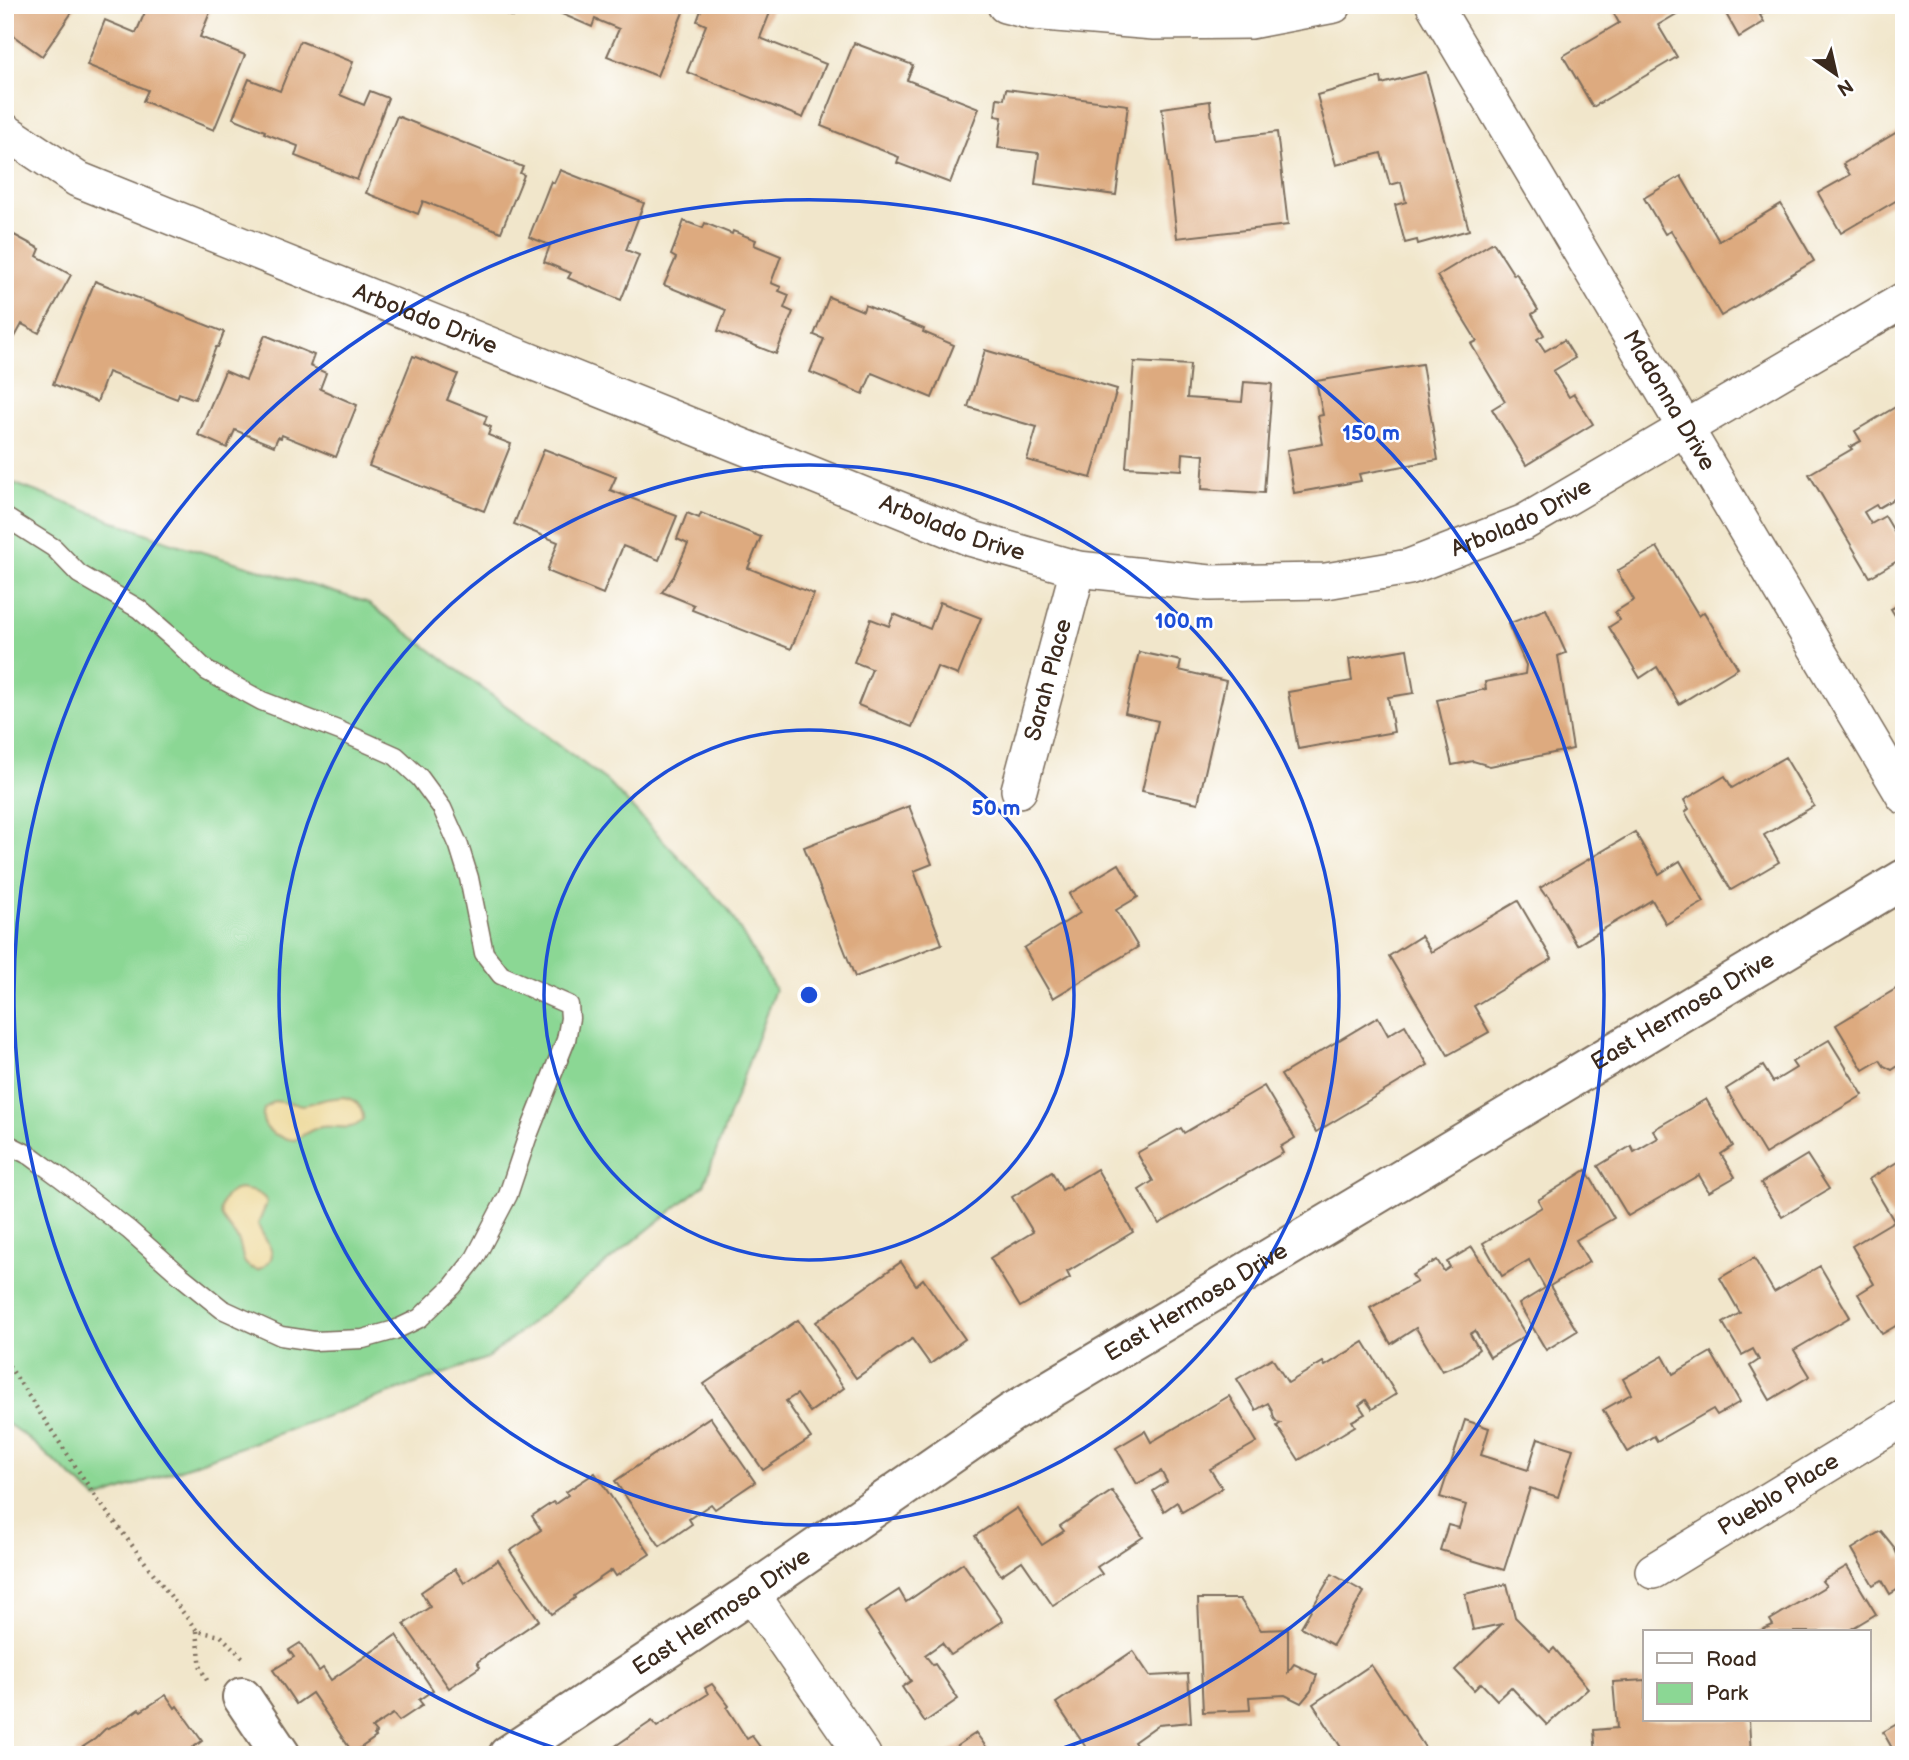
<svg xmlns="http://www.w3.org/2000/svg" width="1909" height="1760" font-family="'Balsamiq Sans',sans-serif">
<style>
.green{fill:#8bd794;stroke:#638059;stroke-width:2}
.sand{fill:#eeda9e;stroke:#94825e;stroke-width:2}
.building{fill:#ddaa7f}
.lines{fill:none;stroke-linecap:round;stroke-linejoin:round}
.lane-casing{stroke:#7b6c5b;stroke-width:21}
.street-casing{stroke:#7b6c5b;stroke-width:38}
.secondary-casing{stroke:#7b6c5b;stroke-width:42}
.path{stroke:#7b6c5b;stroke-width:4.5;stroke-dasharray:2 5;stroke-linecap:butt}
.lane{stroke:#fff;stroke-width:18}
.street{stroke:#fff;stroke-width:35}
.secondary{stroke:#fff;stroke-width:38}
.ring{fill:none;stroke:#1d4ed8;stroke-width:3.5}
.labels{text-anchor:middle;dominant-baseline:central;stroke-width:5;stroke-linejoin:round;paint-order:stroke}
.street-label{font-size:23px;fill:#3b2a1e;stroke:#fff}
.centre{fill:#1d4ed8;stroke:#fff;stroke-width:3.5}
.ring-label{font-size:21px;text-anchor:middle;font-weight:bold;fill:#1d4ed8;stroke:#fff;stroke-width:5;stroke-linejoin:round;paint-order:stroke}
</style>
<rect width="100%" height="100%" fill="#fff"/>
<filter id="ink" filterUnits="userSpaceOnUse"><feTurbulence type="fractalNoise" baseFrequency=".0143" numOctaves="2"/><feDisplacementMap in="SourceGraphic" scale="14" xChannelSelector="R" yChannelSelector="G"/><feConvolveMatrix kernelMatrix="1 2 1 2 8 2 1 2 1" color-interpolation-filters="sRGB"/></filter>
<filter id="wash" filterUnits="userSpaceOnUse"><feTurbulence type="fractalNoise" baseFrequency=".00686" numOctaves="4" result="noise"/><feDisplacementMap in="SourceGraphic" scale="28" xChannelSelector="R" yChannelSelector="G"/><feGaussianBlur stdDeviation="1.57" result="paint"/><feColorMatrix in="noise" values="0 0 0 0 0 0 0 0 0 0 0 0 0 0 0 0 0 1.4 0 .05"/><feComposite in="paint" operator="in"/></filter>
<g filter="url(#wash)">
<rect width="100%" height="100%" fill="#f1e6cb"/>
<polygon class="green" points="5,480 169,542 366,602 607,781 727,908 775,989 704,1185 487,1358 97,1499 28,1438 5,1422"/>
<g class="sand">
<path d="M343 1097C355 1099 363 1106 363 1119 352 1134 336 1124 321 1127 311 1129 303 1135 295 1140 288 1140 285 1138 279 1136 266 1131 260 1123 264 1109L274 1101 304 1105 327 1099Z"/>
<path d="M240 1189C251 1191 263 1192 267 1203L258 1224C264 1244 286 1255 258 1270 238 1266 245 1254 238 1240 231 1227 214 1217 223 1201 227 1193 232 1190 240 1189Z"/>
</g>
<g id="blocks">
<g class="building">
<polygon points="5,5 77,5 42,56 5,30"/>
<polygon points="148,5 213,5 200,37 245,55 214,130 143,101 148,90 87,65 105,20 136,33"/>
<polygon points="484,5 517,5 513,17"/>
<polygon points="541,5 686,5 657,76 607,56 619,29 595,19 592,27"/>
<polygon points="703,5 773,5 760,38 826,64 803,118 687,72 706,25 697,21"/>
<polygon points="1609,5 1682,5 1685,9 1658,25 1677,57 1593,107 1563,56 1619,23"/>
<polygon points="1721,5 1776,5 1760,15 1764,22 1739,37"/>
<polygon points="300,41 353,62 340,95 364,105 370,91 388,98 357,180 295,156 298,146 264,133 265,131 233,118 249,79 280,91"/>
<polygon points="854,43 913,65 907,80 979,108 950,183 897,163 899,157 821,126"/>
<polygon points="1426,72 1469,230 1418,244 1417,240 1405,243 1395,205 1406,202 1401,182 1390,185 1381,153 1336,165 1317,95 1381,77 1382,84"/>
<polygon points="1006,89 1128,105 1116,195 1035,184 1039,153 998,148 1002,117 995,116 997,98 1004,99"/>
<polygon points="1210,101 1214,140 1277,132 1288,225 1177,238 1162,108"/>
<polygon points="397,116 523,167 520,173 524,175 501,232 423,201 418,214 366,193"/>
<polygon points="1904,128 1904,196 1841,233 1818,193 1850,175 1843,164"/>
<polygon points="560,170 644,203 626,250 639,255 621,300 568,278 571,273 544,262 550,245 529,237 551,181 554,183"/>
<polygon points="1681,176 1719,241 1781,204 1814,261 1721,316 1671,231 1665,234 1644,198"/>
<polygon points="684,221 703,228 705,223 732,234 733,231 756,240 754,245 781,256 771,283 781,287 779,291 789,295 784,308 793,312 776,354 718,331 726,310 664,285 676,258 671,255"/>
<polygon points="5,230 40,249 37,256 71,275 39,333 22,324 15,337 5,332"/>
<polygon points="1493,242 1514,275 1516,273 1538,310 1532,314 1544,335 1537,339 1545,351 1564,340 1575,358 1553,371 1569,397 1574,394 1593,424 1526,465 1492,409 1505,401 1471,344 1477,341 1437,276"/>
<polygon points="95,281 224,332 218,347 216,347 195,399 179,393 177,399 108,372 97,402 53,384"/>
<polygon points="829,297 863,311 865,305 924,329 923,332 954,345 932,398 872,373 863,394 810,372 824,339 814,335"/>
<polygon points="265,335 314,355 310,366 326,373 320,389 357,405 336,457 282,435 281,438 278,437 274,446 235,430 227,448 198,435 225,371 246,380"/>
<polygon points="985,350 1117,389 1091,478 1027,460 1037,427 968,407"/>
<polygon points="413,356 458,374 447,400 487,416 484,424 491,427 488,435 511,444 484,511 369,466"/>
<polygon points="1134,362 1190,365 1187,398 1242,402 1244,382 1272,384 1264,493 1202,489 1204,455 1183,453 1182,470 1126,467"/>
<polygon points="1422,364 1438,460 1359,474 1361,481 1294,493 1287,450 1323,444 1318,416 1323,415 1316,381"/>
<polygon points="1904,402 1904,493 1878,508 1876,505 1864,512 1871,524 1885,516 1904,548 1904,557 1870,577 1809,474 1852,449 1850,447 1861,441 1855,431"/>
<polygon points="544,449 616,477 610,490 677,516 659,560 623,546 603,594 547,571 558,542 514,524"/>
<polygon points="687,513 699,518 701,513 761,537 748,568 814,594 791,649 692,610 694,605 662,592 674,576 688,544 677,539"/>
<polygon points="1657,547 1699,616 1704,612 1738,668 1679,704 1657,667 1640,678 1609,627 1620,620 1615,612 1634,600 1617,571"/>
<polygon points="940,602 981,618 958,675 937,667 912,727 858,705 872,669 854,662 871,619 889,626 894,614 930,629"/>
<polygon points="1904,602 1904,630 1891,609"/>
<polygon points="1546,609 1566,653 1558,656 1573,749 1490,766 1473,761 1452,765 1437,700 1486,689 1485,682 1525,674 1526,665 1508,624"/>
<polygon points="1407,649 1414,693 1388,697 1394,732 1298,749 1288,692 1352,681 1349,659"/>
<polygon points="1139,652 1181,661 1179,670 1226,681 1198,803 1142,791 1158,721 1125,713"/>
<polygon points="1785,757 1814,806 1764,835 1779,862 1731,890 1685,812 1689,809 1684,800 1725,776 1732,788"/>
<polygon points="909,806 932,864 914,871 942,944 855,977 804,847"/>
<polygon points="1635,832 1659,874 1680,861 1704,902 1666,924 1652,900 1577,945 1547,894 1545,895 1540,888"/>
<polygon points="1119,864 1138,897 1116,910 1138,947 1053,998 1024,948 1080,913 1069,894"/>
<polygon points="1518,901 1552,959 1474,1006 1489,1032 1448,1055 1389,956 1421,936 1431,952"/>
<polygon points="1904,984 1904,1062 1892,1070 1884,1066 1880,1060 1863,1070 1836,1025"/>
<polygon points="1378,1017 1388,1035 1405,1025 1428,1065 1316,1132 1281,1075"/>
<polygon points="1829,1040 1863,1095 1765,1154 1726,1089 1763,1066 1773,1082 1796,1068 1792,1062"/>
<polygon points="1264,1086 1295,1138 1280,1147 1283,1153 1159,1224 1139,1190 1153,1181 1137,1153 1181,1128 1184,1133"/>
<polygon points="1706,1099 1733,1146 1721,1154 1735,1177 1709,1192 1699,1175 1628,1216 1598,1166 1631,1146 1634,1152 1658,1138 1653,1130"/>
<polygon points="1807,1155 1829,1189 1782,1217 1761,1183"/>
<polygon points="1904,1158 1904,1321 1882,1334 1858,1294 1874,1284 1852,1246 1894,1221 1869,1179"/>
<polygon points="1097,1169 1133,1232 1067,1272 1070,1278 1020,1307 990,1258 1033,1232 1012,1197 1052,1172 1062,1190"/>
<polygon points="1586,1170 1614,1218 1576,1240 1589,1262 1550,1286 1577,1331 1546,1350 1519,1304 1545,1288 1529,1260 1502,1276 1483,1243 1542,1207 1538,1200"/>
<polygon points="1472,1247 1526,1335 1490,1357 1475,1331 1470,1334 1479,1349 1462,1363 1442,1371 1416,1328 1391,1344 1370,1308 1417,1282 1412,1275 1437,1260 1444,1271 1450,1267 1447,1262"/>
<polygon points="1754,1258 1774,1292 1820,1266 1850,1317 1794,1350 1810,1376 1770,1400 1750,1366 1759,1360 1753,1349 1742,1355 1723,1323 1740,1313 1720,1278"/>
<polygon points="901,1262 916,1285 923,1279 965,1339 930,1364 912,1339 856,1378 816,1322"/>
<polygon points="798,1320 844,1388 810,1412 797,1394 786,1401 811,1438 763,1470 704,1384"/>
<polygon points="1364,1342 1396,1394 1372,1409 1366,1400 1359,1405 1365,1414 1352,1421 1355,1426 1299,1460 1277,1426 1281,1423 1277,1422 1274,1418 1272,1410 1268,1403 1256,1410 1237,1379 1272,1358 1288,1383 1323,1362 1325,1366"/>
<polygon points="1711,1352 1740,1402 1717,1415 1713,1409 1657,1441 1654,1436 1628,1452 1603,1410 1631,1394 1623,1379 1663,1356 1673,1374"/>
<polygon points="1229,1396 1257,1442 1210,1469 1222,1488 1182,1512 1177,1502 1164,1511 1153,1491 1167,1482 1161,1471 1137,1484 1116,1448 1145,1431 1151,1442"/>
<polygon points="710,1417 755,1482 715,1509 711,1504 689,1519 692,1524 660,1546 615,1481"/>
<polygon points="1465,1420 1489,1428 1481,1455 1528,1470 1538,1438 1573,1449 1558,1497 1530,1488 1504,1570 1440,1550 1448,1525 1459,1528 1466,1505 1440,1497"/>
<polygon points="595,1473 650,1554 616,1576 612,1570 574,1596 575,1598 552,1614 510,1551 541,1530 532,1516 553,1502 555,1504 568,1495 566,1492"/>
<polygon points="1112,1491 1143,1537 1097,1567 1102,1574 1053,1606 1022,1561 1001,1575 975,1536 1017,1508 1042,1545 1064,1531 1060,1526"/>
<polygon points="1881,1531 1894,1547 1899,1559 1904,1556 1904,1593 1900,1588 1890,1594 1882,1580 1873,1585 1852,1549"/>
<polygon points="498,1560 539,1620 477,1662 480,1667 449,1688 404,1624 430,1607 421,1592 455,1569 464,1583"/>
<polygon points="963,1563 1003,1621 951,1655 942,1643 925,1655 933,1665 935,1664 958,1699 925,1722 902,1687 911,1681 865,1612 899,1590 906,1602"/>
<polygon points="1847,1566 1876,1614 1846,1632 1757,1632 1773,1625 1770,1620 1826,1586 1822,1581"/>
<polygon points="1332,1574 1364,1592 1333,1645 1301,1627"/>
<polygon points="1507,1584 1515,1617 1550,1652 1554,1648 1588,1688 1547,1725 1511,1687 1497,1700 1481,1683 1474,1690 1455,1670 1502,1624 1473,1630 1465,1594"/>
<polygon points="1198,1599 1240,1599 1261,1630 1288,1629 1288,1672 1294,1664 1317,1675 1311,1691 1301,1703 1285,1695 1249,1697 1250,1710 1203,1712"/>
<polygon points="396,1635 433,1690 419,1700 423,1705 399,1721 393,1714 372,1728 376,1733 374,1735 376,1737 353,1753 312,1693 296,1704 273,1670 294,1657 289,1650 300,1643 319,1671 323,1668 331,1680"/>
<polygon points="1133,1651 1150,1676 1188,1674 1191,1722 1158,1725 1134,1742 1143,1755 1091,1755 1056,1703"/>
<polygon points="1371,1665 1430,1755 1346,1755 1313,1704"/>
<polygon points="1645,1680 1645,1720 1749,1720 1751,1755 1596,1755 1594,1730 1617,1728 1613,1682"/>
<polygon points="712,1684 729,1706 727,1708 747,1739 752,1736 766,1755 615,1755 611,1749 652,1721 657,1727 708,1694 705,1688"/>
<polygon points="166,1695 175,1708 177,1706 202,1741 182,1755 77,1755 75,1752 95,1739 105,1729 119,1723 139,1709 141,1711"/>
<polygon points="1904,1720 1904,1755 1896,1755 1883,1732"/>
<polygon points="976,1733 992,1755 944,1755 964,1741"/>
</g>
</g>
</g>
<g filter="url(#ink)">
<use href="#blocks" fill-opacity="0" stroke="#7b6c5b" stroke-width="2"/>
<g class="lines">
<defs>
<polyline id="lane" points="5,517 54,548 79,574 139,609 177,642 207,671 262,701 340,731 396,756 420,778 442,808 459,846 469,878 484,953 501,975 569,1005 570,1018 566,1040 527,1138 508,1195 475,1258 453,1286 420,1318 395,1330 363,1339 314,1341 281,1336 222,1309 181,1276 129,1230 61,1178 31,1156 5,1143"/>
<g id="street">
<polyline points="1005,5 1032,12 1154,22 1250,21 1334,5"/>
<path id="s1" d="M1434 5 1904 796"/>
<path id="s2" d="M5 131 77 179 973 539 1078 569 1210 583 1326 581 1409 567 1525 522 1904 300"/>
<path id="s3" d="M1019 790 1078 569"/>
<path id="s4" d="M1653 1571 1904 1418"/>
<polyline points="751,1593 863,1755"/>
</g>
<g id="secondary">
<polyline points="242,1697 281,1755"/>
<path id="s5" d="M508 1755 751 1593 1011 1413 1904 879"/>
</g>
</defs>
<use href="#lane" class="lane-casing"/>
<use href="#street" class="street-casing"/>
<use href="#secondary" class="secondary-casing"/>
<g class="path">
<polyline points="5,1360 97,1499 197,1631 221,1636 244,1659"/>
<polyline points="197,1631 201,1669 209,1684"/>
</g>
<use href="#lane" class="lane"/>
<use href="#street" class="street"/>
<use href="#secondary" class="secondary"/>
</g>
</g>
<g class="ring">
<circle cx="809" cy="995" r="265"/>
<circle cx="809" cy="995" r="530"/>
<path d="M570 1753A795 795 0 1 1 1048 1753"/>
</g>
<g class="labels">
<g class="street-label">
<text stroke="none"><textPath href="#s2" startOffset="462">Arbolado Drive</textPath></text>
<text stroke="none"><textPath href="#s1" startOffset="460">Madonna Drive</textPath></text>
<text stroke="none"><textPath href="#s2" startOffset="1617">Arbolado Drive</textPath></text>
<text stroke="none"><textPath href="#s2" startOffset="1029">Arbolado Drive</textPath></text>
<text stroke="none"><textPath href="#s3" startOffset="114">Sarah Place</textPath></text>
<text stroke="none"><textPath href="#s5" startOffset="1391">East Hermosa Drive</textPath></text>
<text stroke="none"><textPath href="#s5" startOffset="824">East Hermosa Drive</textPath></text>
<text stroke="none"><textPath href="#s4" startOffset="147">Pueblo Place</textPath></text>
<text stroke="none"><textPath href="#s5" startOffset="257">East Hermosa Drive</textPath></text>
</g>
</g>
<circle cx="809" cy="995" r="10" class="centre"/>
<g class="ring-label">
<text x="1371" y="440">150 m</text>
<text x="1184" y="628">100 m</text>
<text x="996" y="815">50 m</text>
</g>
<rect width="1909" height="1760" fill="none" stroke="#fff" stroke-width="28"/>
<rect x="1643" y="1630" width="228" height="91" fill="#ffffff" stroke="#b1aaa5" stroke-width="2"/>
<rect x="1657" y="1653" width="35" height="10" fill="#ffffff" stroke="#b1aaa5" stroke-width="2"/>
<text x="1706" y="1666" font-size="21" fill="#3b2a1e">Road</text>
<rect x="1657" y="1683" width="35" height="21" fill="#8bd794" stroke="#b1aaa5" stroke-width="2"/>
<text x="1706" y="1700" font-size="21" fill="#3b2a1e">Park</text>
<g transform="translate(1836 74) rotate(146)" stroke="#ffffff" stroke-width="5" paint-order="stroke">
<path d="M0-5L12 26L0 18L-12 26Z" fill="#3b2a1e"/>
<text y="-10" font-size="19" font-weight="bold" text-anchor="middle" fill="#3b2a1e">N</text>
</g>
</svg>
